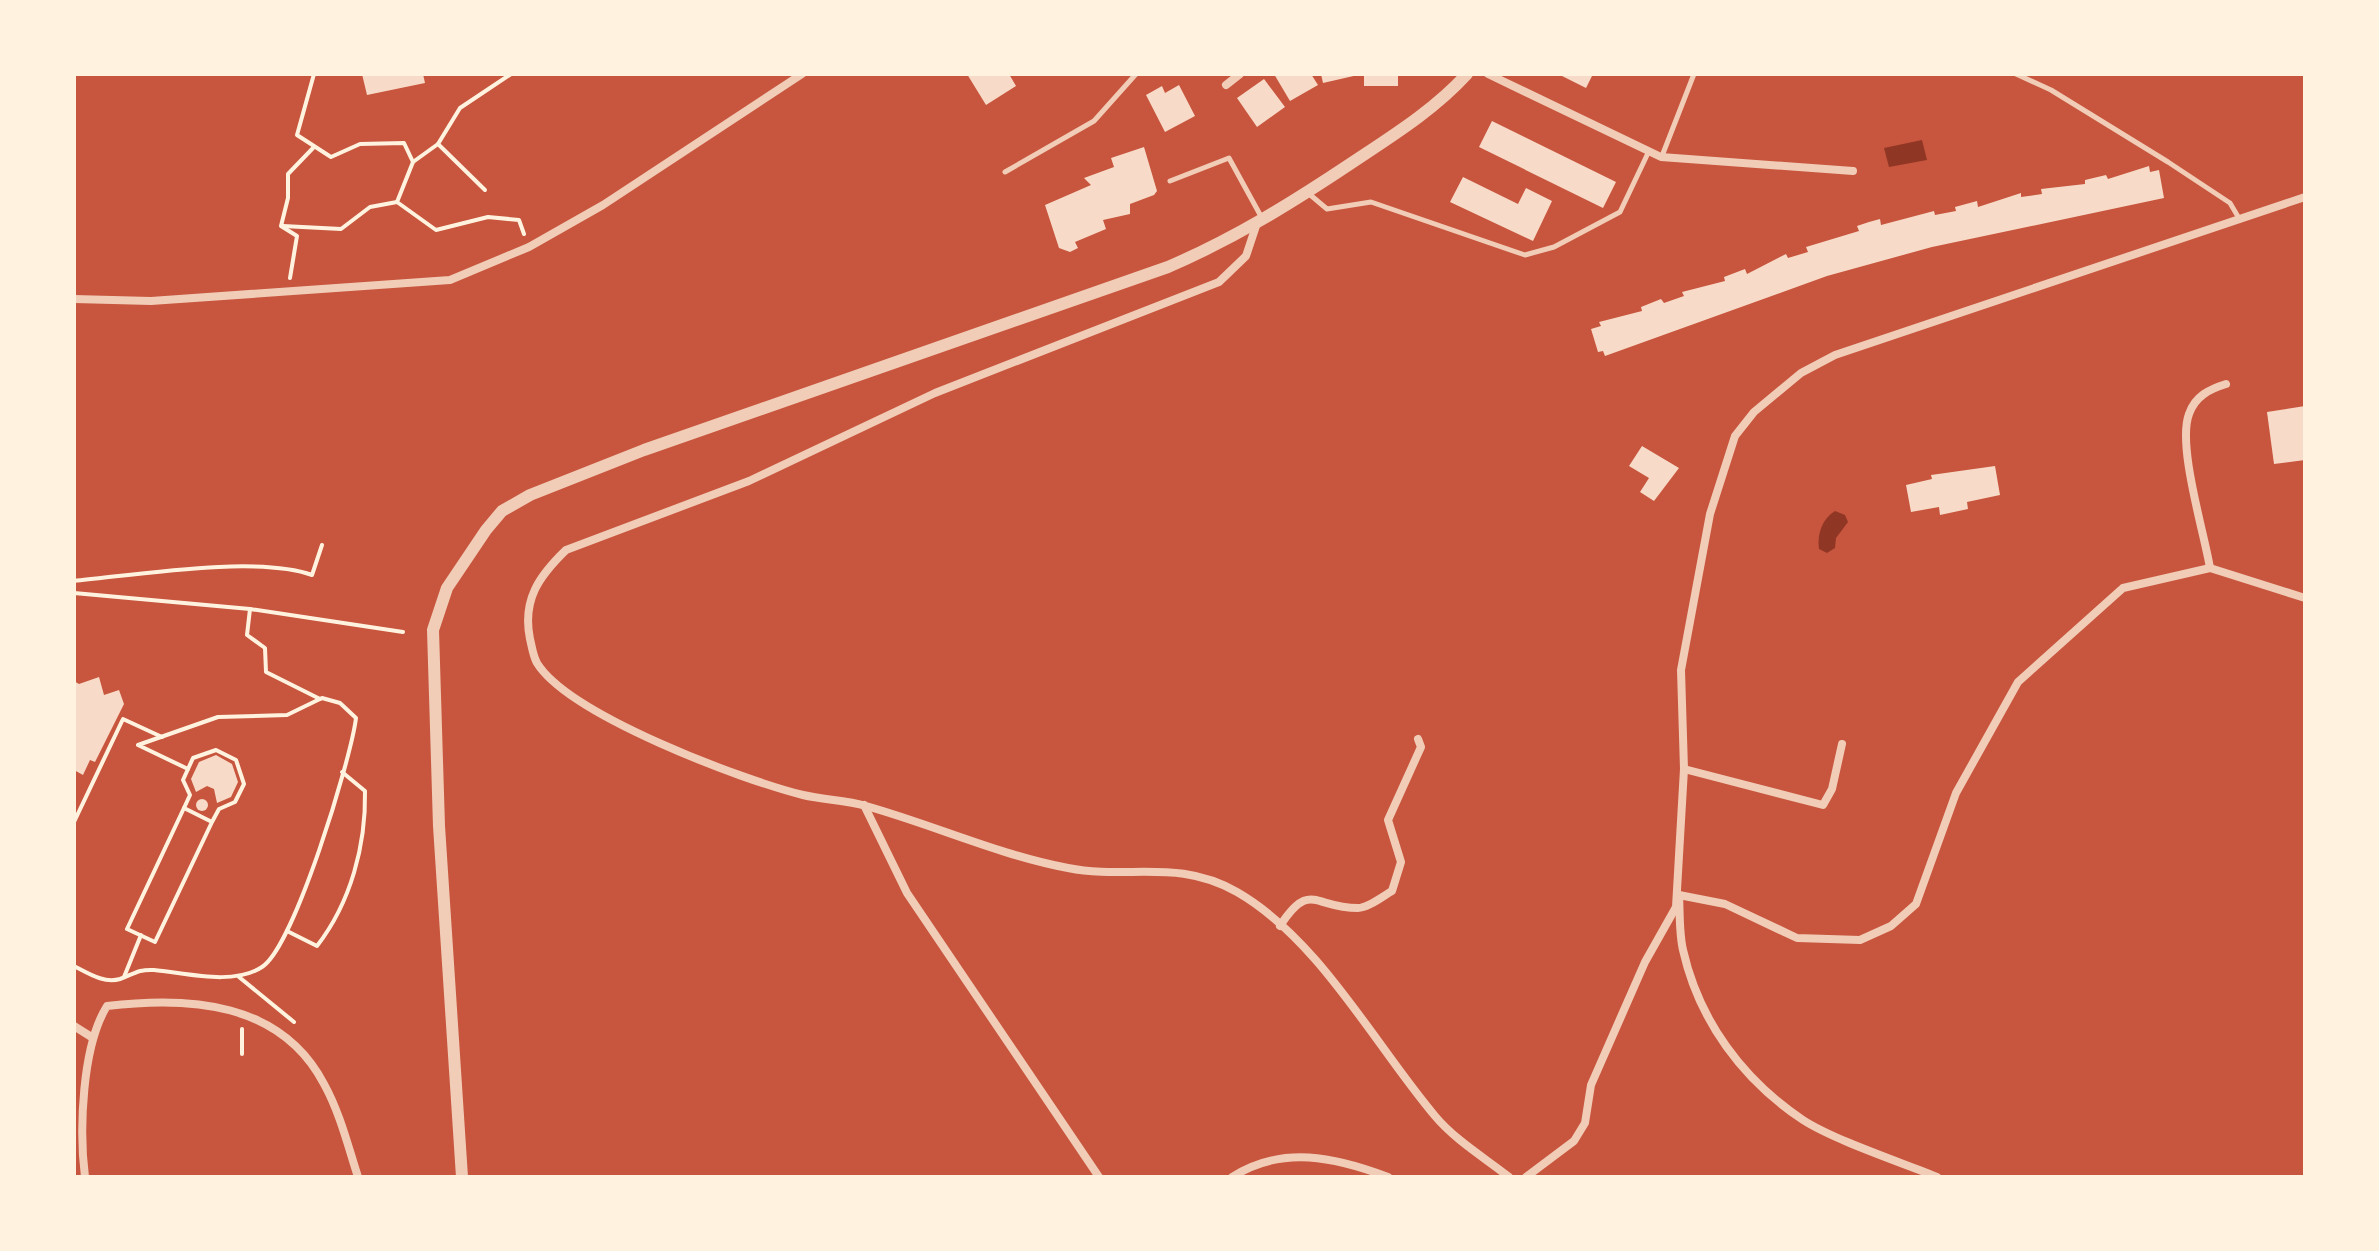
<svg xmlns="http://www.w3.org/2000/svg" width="2379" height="1251" font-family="Mulish,sans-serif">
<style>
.water{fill:#8f3625}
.building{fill:#f7dbc8}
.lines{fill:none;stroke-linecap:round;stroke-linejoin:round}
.path{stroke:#fff3e0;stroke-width:4}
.service{stroke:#f1ccb7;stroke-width:5}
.minor{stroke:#f1ccb7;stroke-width:8}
.tertiary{stroke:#f1ccb7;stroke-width:12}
</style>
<rect width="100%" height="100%" fill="#c8553d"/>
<g class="water">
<polygon points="1922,140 1927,160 1889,167 1884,148"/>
<path d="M1835 511 1845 515 1848 522 1836 538 1835 548 1827 553 1819 549C1817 534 1822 519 1835 511Z"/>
</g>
<g class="building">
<polygon points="362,74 423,74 425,83 367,95"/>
<polygon points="967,74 1009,74 1016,86 986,105"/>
<polygon points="1274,74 1311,74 1318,85 1290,101"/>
<polygon points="1321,74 1358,74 1358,75 1323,83"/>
<rect x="1364" y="74" width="34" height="12"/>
<polygon points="1558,74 1593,74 1586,88"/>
<polygon points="1264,79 1285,107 1257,127 1237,98"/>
<polygon points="1179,85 1195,116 1165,132 1146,95 1162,86 1165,93"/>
<polygon points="1492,121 1616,182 1603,208 1479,147"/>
<polygon points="1144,147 1157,191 1154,195 1130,204 1130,214 1103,220 1106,229 1075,242 1078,248 1070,252 1059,248 1045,205 1091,185 1084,178 1114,167 1111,158"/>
<polygon points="2149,166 2150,172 2159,170 2164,198 1932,247 1827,276 1605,356 1603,351 1598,352 1591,329 1601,326 1599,322 1642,311 1641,307 1661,299 1664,303 1684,296 1682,292 1725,281 1724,277 1745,269 1747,274 1786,254 1788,258 1808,252 1806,247 1859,231 1857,226 1869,222 1880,219 1881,225 1934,211 1935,215 1956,211 1955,207 1977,201 1978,207 2021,193 2021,197 2042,194 2041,189 2085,184 2085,180 2106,175 2108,179"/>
<polygon points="1463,177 1518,204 1526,188 1552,201 1533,241 1450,202"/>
<polygon points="2305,406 2305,460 2274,464 2267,412"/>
<polygon points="1642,446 1679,468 1654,501 1640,492 1649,478 1629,466"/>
<polygon points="1995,466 2000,495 1967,502 1968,509 1940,515 1939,507 1911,512 1906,485 1932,479 1931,475"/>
<polygon points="99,677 104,695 119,690 124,704 95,762 90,760 83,775 74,770 74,681 79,684"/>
<polygon points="216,755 232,764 238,782 231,797 217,803 214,789 207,786 196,792 191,779 199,762"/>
<circle cx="202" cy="805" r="6"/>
</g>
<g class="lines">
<g class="path">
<polyline points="314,74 297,135 331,157 360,144 404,143 413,162"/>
<polyline points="511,74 460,108 438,144 413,162 397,202 436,230 488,217 519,220 524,234"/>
<polyline points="438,144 485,190"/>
<polyline points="283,226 341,229 370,207 397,202"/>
<polyline points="290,278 297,236 281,226 288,198 288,174 314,147"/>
<path d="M74 581C135 575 257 555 312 575L322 545"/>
<polyline points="74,593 250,609 403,632"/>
<polyline points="250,609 247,635 265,648 266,672 320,699"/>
<polyline points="184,808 190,795 183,780 188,769"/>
<polyline points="74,822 123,719 162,737"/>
<path d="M287 931 317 946C351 902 366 845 365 791L342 772"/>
<path d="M74 966C88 973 104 984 120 979 134 974 138 969 154 970 186 973 233 986 262 967 294 947 351 759 356 718L340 703 322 698 287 715 218 717 138 745 188 769 193 758 216 750 236 760 244 784 235 802 219 809 212 822 184 808 127 929 155 942 212 822"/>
<polyline points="124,977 141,935"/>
<polyline points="239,977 294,1022"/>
<polyline points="242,1029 242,1054"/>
</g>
<g class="service">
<polyline points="2016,74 2051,90 2168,162 2230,203 2240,220"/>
<polyline points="1662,156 1694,74"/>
<polyline points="1005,172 1094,121 1136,74"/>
<polyline points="1170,181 1229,158 1263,220"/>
<polyline points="1308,193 1327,209 1371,202 1525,255 1554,247 1620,212 1649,151"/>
</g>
<g class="minor">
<polyline points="1488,74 1661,157 1853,171"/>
<polyline points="1226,85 1240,74"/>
<path d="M1256 226 1246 256 1219 282 935 393 749 481 566 550C539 576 522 600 530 639 532 647 533 656 537 663 569 715 742 780 803 795 824 800 846 800 866 806 934 825 999 855 1068 868 1128 880 1177 858 1237 892 1319 939 1375 1045 1435 1116 1455 1140 1485 1158 1509 1177"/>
<polyline points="74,299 151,301 450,280 529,247 603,205 802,74"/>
<path d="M2210 568C2204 532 2177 445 2189 414 2195 396 2210 389 2226 384"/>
<polyline points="1684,769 1823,805 1832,789 1842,744"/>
<polyline points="864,805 907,893 1099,1177"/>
<path d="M1280 926C1310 880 1314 908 1358 908 1368 908 1383 896 1392 891L1401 862 1388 820 1421 747 1418 739"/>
<polyline points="74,1026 93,1038"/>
<path d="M85 1177C79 1130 82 1046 107 1006 190 996 281 1002 324 1084 340 1113 348 1146 358 1177"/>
<path d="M1232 1177C1282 1145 1335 1157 1388 1177"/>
<polyline points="1526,1177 1574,1141 1585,1123 1591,1085 1645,962 1676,907 1684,769 1681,670 1710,514 1735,436 1754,412 1801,373 1835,355 2305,197"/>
<path d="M1937 1177C1900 1162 1834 1140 1803 1120 1743 1080 1699 1021 1683 950 1679 933 1680 913 1679 895L1725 904 1797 938 1860 940 1891 926 1916 904 1956 793 2018 682 2123 588 2210 568 2305 598"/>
</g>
<path class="tertiary" d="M462 1177 439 826 433 630 447 588 486 530 502 511 530 495 644 450 1168 267C1235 238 1290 204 1350 164 1392 136 1433 111 1467 74"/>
</g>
<rect width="2379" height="1251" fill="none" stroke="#fff3e0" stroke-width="152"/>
</svg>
